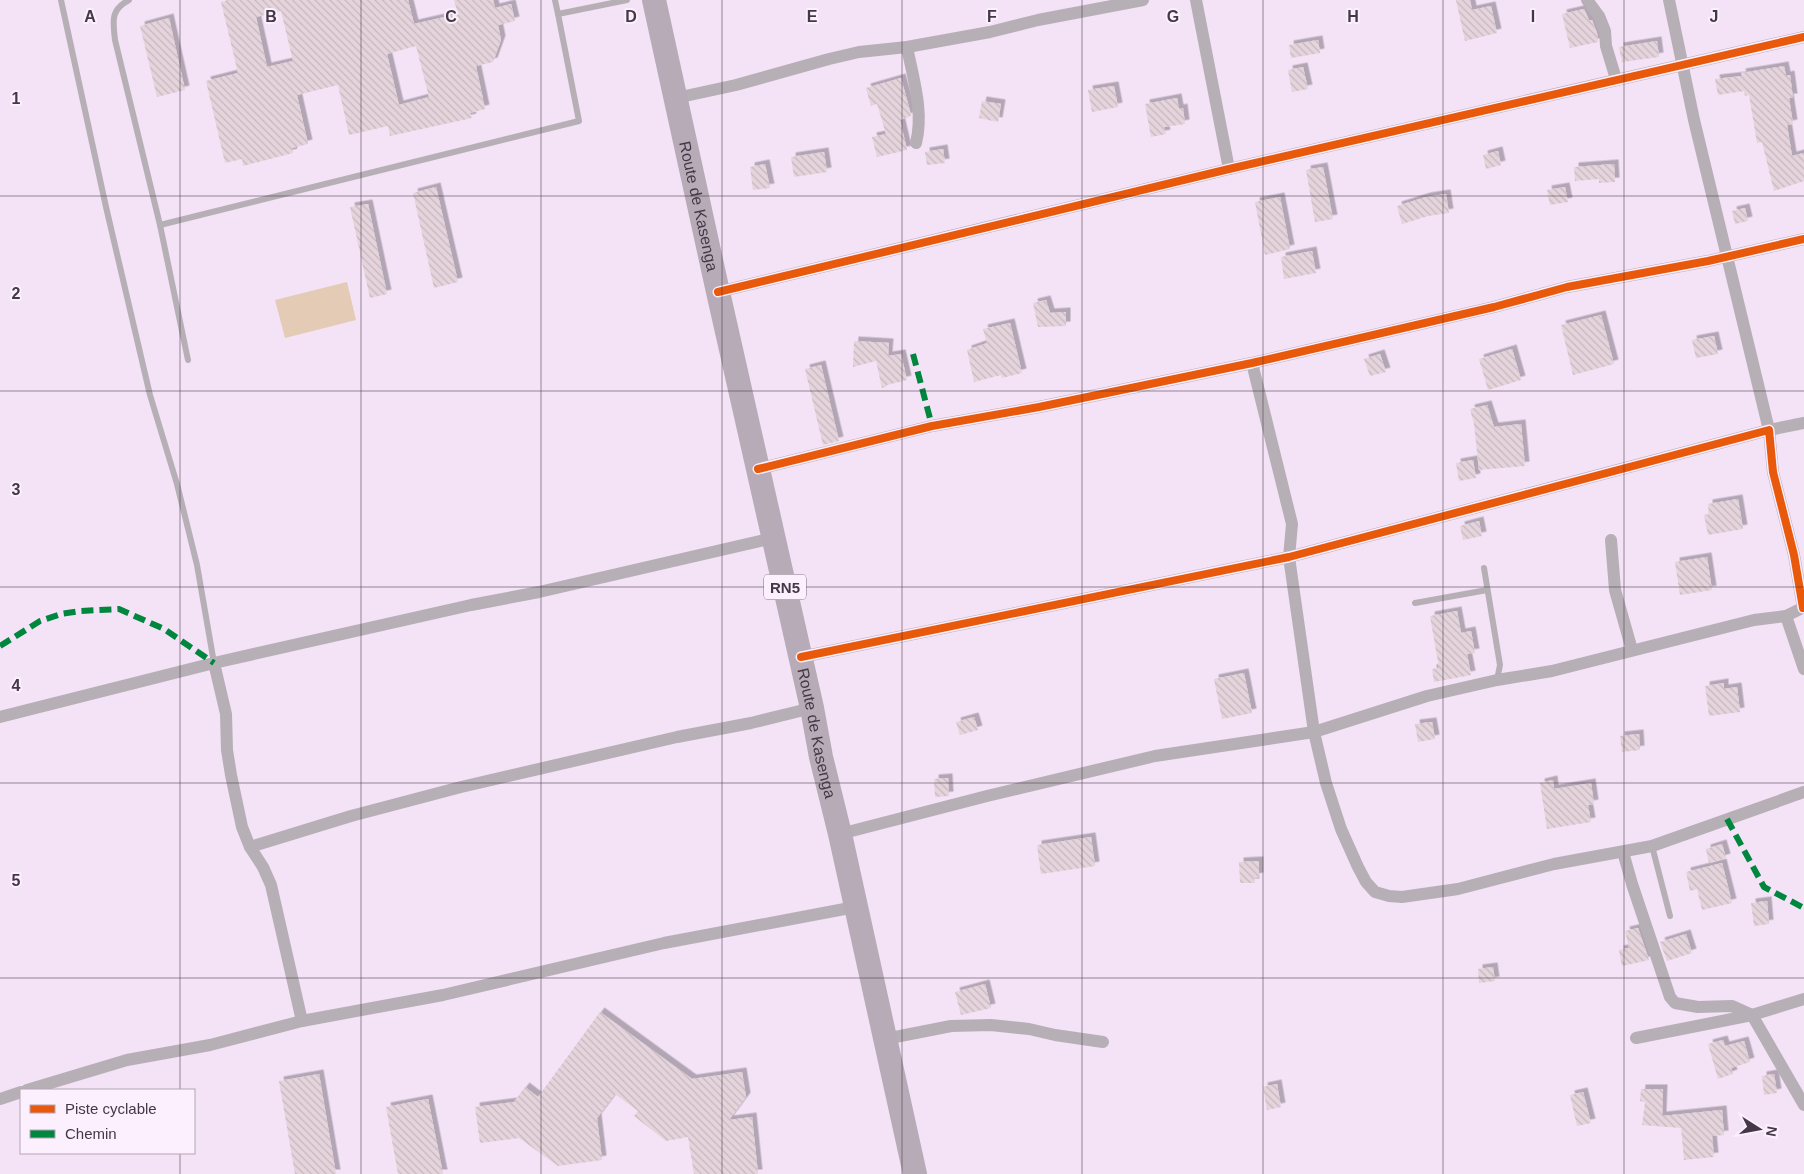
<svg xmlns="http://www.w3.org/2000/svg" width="1804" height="1174" font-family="Arial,sans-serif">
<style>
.pitch{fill:#e4cbb5}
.building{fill:url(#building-back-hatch);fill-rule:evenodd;filter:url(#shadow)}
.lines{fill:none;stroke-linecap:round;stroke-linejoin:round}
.lane{stroke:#b6afb6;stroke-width:6}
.street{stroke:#b6afb6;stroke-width:12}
.highway{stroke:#b6abb7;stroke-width:24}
.quiet{stroke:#00873e;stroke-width:6;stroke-dasharray:12 6;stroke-linecap:butt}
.cycleway-casing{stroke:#fceffe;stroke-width:11}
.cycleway{stroke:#e8590c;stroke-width:8}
.grid{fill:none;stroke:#453846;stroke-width:1;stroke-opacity:0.55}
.labels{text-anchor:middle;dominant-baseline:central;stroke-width:4;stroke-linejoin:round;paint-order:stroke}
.shield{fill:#fceffe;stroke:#7c6f7d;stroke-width:1}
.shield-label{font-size:15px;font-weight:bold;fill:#453846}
.street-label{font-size:16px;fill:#453846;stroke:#fceffe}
.grid-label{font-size:16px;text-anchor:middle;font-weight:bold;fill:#453846;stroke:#fceffe;stroke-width:4;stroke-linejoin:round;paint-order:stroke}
</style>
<defs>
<pattern id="building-back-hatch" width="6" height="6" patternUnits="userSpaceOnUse" patternTransform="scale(1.25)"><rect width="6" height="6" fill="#e5d4dc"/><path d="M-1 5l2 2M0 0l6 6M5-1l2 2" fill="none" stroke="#c6b7be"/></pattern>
<filter id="shadow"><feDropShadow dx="4.5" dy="-4.5" stdDeviation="0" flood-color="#0004"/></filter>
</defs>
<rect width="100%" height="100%" fill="#f4e2f6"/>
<polygon class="pitch" points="347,282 356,320 285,338 275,300"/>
<g class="building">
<path d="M231 0H408L414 24 458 14 454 0H493L495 8 511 4 515 21 498 25 501 40 493 62 476 66 485 109 470 113 472 118 390 136 388 126 349 135 338 85 297 95 308 144 292 148 293 153 243 166 242 159 225 163 206 81 238 73 221 2ZM281 11 293 61 267 67 256 17ZM416 46 429 97 399 105 387 54Z"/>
<polygon points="1456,0 1470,0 1472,10 1491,6 1497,33 1465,41"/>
<polygon points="1584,9 1589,20 1592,20 1597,33 1598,42 1570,48 1562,14"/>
<polygon points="169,18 185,90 157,97 140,26"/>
<polygon points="1318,40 1320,53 1291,58 1289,45"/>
<polygon points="1657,41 1659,57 1622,62 1619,47"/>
<polygon points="1784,66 1786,76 1790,75 1793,98 1789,98 1793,124 1787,125 1792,156 1804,153 1804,181 1774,191 1762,142 1757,143 1749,95 1745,96 1744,91 1718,95 1715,79 1742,76 1741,73"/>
<polygon points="1303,67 1308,89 1292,92 1288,70"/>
<polygon points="901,78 910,111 911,116 900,120 907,150 877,157 872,137 886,134 877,104 871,106 866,88"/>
<polygon points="1114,86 1118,107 1092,112 1088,90"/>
<polygon points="1177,98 1179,109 1183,108 1185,124 1164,127 1166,134 1151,137 1145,104"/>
<polygon points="982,101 1001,104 998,122 979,118"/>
<polygon points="943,149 945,163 927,165 925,152"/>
<polygon points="1498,151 1501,165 1486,169 1483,155"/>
<polygon points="824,152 827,172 794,177 791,157"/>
<polygon points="765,164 770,188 753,190 750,167"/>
<polygon points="1614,164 1615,182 1599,183 1599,179 1575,181 1574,167"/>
<polygon points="1323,167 1333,219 1315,222 1306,170"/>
<polygon points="436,187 458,282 434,288 413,193"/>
<polygon points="1565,187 1568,202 1550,205 1547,190"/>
<polygon points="1446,194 1449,213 1428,216 1402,224 1397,206 1426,197"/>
<polygon points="1280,197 1290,249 1265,255 1255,202"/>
<polygon points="368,204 387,294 370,298 350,207"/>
<polygon points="1745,208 1748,221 1735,224 1732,211"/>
<polygon points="1312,251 1316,273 1284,279 1281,257"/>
<polygon points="1046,300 1050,313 1066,312 1066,326 1038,327 1033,303"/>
<polygon points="1601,315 1614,364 1573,375 1561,325"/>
<polygon points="1010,323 1022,373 1002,378 1001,375 974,382 967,350 987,343 983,329"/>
<polygon points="1714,336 1718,354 1696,358 1692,340"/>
<polygon points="854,341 889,343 888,356 901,354 907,380 887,385 886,387 882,388 876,361 853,367"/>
<polygon points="1512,349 1521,380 1488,390 1479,359"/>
<polygon points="1380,354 1386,372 1370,376 1364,359"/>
<polygon points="821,365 839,441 823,445 805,369"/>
<polygon points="1487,405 1494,427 1521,424 1525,466 1479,470 1474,424 1470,409"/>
<polygon points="1473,460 1476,478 1459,481 1456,463"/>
<polygon points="1738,499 1743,529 1708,535 1704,515 1709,514 1708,504"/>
<polygon points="1479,521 1482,536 1463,540 1460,526"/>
<polygon points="1707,557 1712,590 1680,595 1675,562"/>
<polygon points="1457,611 1461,633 1471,631 1475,653 1467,654 1471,675 1434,682 1432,669 1439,668 1430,616"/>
<polygon points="1244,673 1252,713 1222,719 1214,679"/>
<polygon points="1724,683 1724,689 1737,687 1740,712 1709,716 1705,686"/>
<polygon points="974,717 978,730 960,735 956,722"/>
<polygon points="1432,722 1435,739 1418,742 1415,724"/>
<polygon points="1639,734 1640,750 1622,752 1620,736"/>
<polygon points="948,778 949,796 935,797 934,779"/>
<polygon points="1553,780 1554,789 1591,783 1594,804 1588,805 1591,822 1547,829 1540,783"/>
<polygon points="1091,837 1095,866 1041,874 1037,845"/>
<polygon points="1722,844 1726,858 1709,863 1706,849"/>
<polygon points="1259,861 1259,877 1254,878 1255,883 1240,883 1239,862"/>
<polygon points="1722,863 1732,903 1702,910 1697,889 1690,891 1686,872"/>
<polygon points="1767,901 1769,924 1754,926 1751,903"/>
<polygon points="1638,928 1649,960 1622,966 1619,950 1629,948 1625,931"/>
<polygon points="1686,934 1692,953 1667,961 1660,942"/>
<polygon points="1493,967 1495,981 1479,983 1478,969"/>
<polygon points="985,984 991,1008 961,1015 955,992"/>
<polygon points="600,1012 692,1079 742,1072 746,1097 729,1120 752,1117 758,1174 694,1174 688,1137 666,1141 634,1116 638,1111 615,1094 597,1118 602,1160 558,1166 519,1138 480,1143 475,1107 514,1102 525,1087 538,1097"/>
<polygon points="1723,1040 1725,1046 1744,1041 1750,1062 1731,1068 1733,1074 1718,1079 1708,1044"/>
<polygon points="319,1074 336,1174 295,1174 279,1081"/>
<polygon points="1774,1074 1777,1093 1764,1095 1762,1076"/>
<polygon points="1277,1084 1281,1107 1267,1110 1263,1087"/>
<polygon points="1641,1089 1663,1089 1662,1116 1722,1110 1724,1135 1712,1136 1714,1157 1684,1160 1681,1128 1642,1125 1645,1102 1640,1101"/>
<polygon points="1583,1092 1591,1123 1577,1126 1570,1095"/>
<polygon points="428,1099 443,1174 398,1174 386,1107"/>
</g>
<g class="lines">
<g class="lane">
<polyline points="61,0 106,207 150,395 177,484 197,565 214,663"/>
<path d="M129 0C110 10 113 21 115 40L160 225 188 360"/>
<polyline points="555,0 558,14 627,0"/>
<polyline points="160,225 579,121 558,14"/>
<polyline points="1484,568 1500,665 1497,680"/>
<polyline points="1415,603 1487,590"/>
<polyline points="1652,846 1670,916"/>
</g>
<g class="street">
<polyline points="1196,0 1229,169"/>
<polyline points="1587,0 1599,16 1605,31 1606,46 1616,79"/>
<polyline points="1669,0 1694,120 1769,430 1804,423"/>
<path d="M907 47C913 78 924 111 916 143"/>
<polyline points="676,98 736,85 829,59 859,52 907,47 990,32 1038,20 1143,0"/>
<polyline points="718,292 1229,169 1804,37"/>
<polyline points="1252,363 1292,524 1289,557 1314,732 1326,783 1341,829 1358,867 1366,882 1375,892 1389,896 1402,897 1458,889 1554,864 1652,846 1804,792"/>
<polyline points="758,469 932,426 1039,407 1252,363 1494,307 1567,287 1708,261 1804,239"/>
<polyline points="1611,540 1615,590 1632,650"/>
<polyline points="1786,616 1804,669"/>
<polyline points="801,657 1289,557 1769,430 1773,472 1794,555 1803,608"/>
<polyline points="214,663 226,714 227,750 231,775 242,827 250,847 263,867 271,885 302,1021"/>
<polyline points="0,717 214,663 471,605 539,592 773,538"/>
<polyline points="840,834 987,796 1155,756 1314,732 1427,696 1497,680 1552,671 1754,620 1786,616 1804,607"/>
<polyline points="250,847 351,816 461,787 677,737 751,723 812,708"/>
<polyline points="1623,852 1632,884 1670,997 1675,1003 1698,1007 1732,1006 1752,1015 1804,1105"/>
<polyline points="1636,1038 1752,1015 1804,999"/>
<polyline points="885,1039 951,1026 991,1025 1029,1029 1055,1035 1103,1042"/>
<polyline points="27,1090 127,1060 210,1045 302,1021 443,995 664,943 855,907"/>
<polyline points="0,1099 21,1092"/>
</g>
<path class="highway" id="s1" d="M654 0 718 292 812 708 821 757 840 834 915 1174"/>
<g class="quiet">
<polyline points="913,354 932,426"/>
<polyline points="0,646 40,621 61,614 80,611 119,609 164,629 214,663"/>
<polyline points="1727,819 1764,887 1804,908"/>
</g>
<defs>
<g id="cycleway">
<polyline points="718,292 1229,169 1804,37"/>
<polyline points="758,469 932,426 1039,407 1252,363 1494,307 1567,287 1708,261 1804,239"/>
<polyline points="801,657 1289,557 1769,430 1773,472 1794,555 1803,608"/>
</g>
</defs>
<use href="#cycleway" class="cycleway-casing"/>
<use href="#cycleway" class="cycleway"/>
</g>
<path class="grid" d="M180 0V1090M361 0V1174M541 0V1174M722 0V1174M902 0V1174M1082 0V1174M1263 0V1174M1443 0V1174M1624 0V1174M0 196H1804M0 391H1804M0 587H1804M0 783H1804M0 978H1804M180 1153V1174"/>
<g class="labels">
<rect class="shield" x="764" y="574.5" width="42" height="25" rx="4"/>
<g class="shield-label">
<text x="785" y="587">RN5</text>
</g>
<g class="street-label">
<text stroke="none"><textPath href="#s1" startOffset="211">Route de Kasenga</textPath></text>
<text stroke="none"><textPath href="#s1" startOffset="751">Route de Kasenga</textPath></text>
</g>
</g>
<g class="grid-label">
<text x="90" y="22">A</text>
<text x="271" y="22">B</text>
<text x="451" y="22">C</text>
<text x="631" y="22">D</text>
<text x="812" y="22">E</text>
<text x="992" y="22">F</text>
<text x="1173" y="22">G</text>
<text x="1353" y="22">H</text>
<text x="1533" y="22">I</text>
<text x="1714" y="22">J</text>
<text x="16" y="104">1</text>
<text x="16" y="299">2</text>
<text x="16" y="495">3</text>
<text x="16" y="691">4</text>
<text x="16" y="886">5</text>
</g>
<rect x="20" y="1089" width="175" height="65" fill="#fceffe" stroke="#b3a6b4"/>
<rect x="30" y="1105" width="25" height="8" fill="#e8590c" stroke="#b3a6b4"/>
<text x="65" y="1114" font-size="15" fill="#453846">Piste cyclable</text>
<rect x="30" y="1130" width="25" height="8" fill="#00873e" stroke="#b3a6b4"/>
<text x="65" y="1139" font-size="15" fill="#453846">Chemin</text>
<g transform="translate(1759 1129) rotate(101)" stroke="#fceffe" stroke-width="4" paint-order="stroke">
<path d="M0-4L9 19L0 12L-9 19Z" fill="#453846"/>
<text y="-8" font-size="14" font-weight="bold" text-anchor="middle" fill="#453846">N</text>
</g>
</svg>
